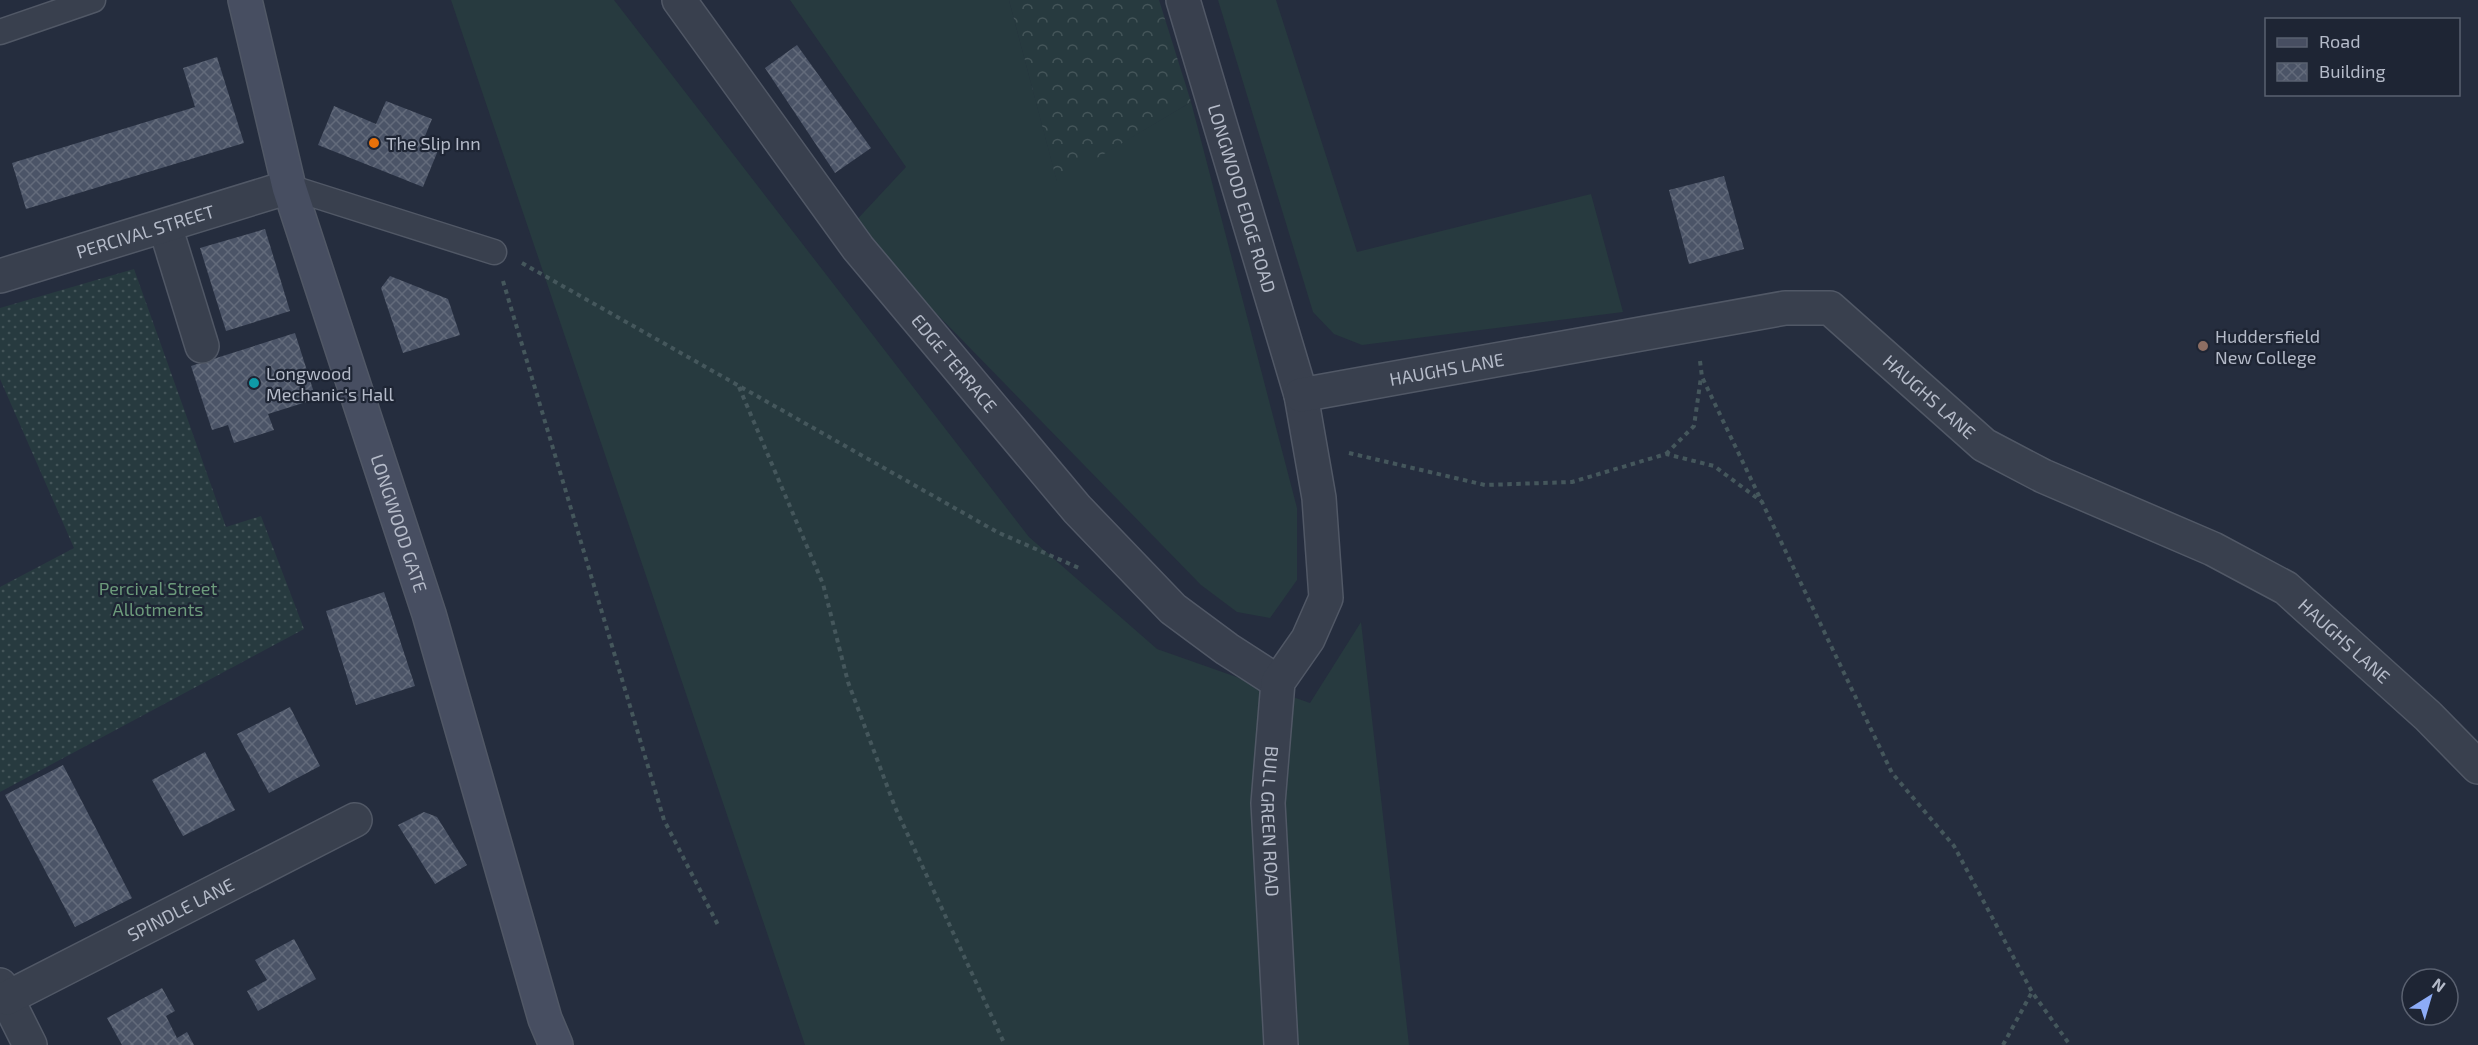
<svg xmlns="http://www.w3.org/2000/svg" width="2478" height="1045" font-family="'Exo 2',sans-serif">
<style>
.grass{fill:#273a3f}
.forest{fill:url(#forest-crowns)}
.garden{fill:url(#garden-dots)}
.building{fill:url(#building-cross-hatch)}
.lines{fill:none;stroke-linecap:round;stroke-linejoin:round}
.lane-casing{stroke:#515866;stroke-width:27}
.street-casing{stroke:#515866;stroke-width:36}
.secondary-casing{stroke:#515866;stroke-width:36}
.path{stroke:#45575c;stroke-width:4;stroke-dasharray:4.5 4.5;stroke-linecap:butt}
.lane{stroke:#39404e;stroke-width:24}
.street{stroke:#39404e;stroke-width:33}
.secondary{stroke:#474e61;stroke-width:33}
.food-dot{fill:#e8710a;stroke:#1e2534;stroke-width:2}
.education-dot{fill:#8d6e63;stroke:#1e2534;stroke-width:2}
.culture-dot{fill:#0f9aa8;stroke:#1e2534;stroke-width:2}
.labels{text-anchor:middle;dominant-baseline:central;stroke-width:4.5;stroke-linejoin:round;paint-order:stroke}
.poi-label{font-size:18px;fill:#b5bbc9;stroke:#1e2534;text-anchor:start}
.street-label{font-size:18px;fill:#b5bbc9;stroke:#1e2534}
.park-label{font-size:18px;fill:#6c9a7b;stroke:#1e2534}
</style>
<defs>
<pattern id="forest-crowns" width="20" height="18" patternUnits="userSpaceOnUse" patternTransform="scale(1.5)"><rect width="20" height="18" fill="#273a3f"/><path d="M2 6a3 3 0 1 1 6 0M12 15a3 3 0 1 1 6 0" fill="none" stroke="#445559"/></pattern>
<pattern id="garden-dots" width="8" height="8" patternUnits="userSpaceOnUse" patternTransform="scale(1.5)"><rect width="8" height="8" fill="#273a3f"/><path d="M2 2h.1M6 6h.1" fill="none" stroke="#445559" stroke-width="1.8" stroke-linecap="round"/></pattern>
<pattern id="building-cross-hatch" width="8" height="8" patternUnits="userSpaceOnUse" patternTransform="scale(1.5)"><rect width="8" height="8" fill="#4b5467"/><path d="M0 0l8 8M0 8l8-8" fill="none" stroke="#636b7b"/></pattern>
</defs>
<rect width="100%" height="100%" fill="#252d3e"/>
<g class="grass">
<polygon points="451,0 614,0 1029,537 1157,649 1310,703 1361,622 1409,1045 805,1045"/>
<polygon points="790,0 1009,0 1057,181 1191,102 1297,508 1297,580 1270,618 1237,612 1201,585 851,226 906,167"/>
<polygon points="1218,0 1276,0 1357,252 1591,194 1623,312 1362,345 1334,334 1313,312"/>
</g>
<polygon class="forest" points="1009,0 1159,0 1191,102 1057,182"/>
<polygon class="garden" points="134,269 226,527 261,516 304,629 0,792 0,587 74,548 0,379 0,308"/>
<g class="building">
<polygon points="797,45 871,148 835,173 765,68"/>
<polygon points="217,57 244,143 26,209 12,163 195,107 183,68"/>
<polygon points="386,101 432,119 423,141 439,148 423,187 318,145 334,106 376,124"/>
<polygon points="1724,176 1744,249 1689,264 1669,190"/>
<polygon points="265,229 290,311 226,331 200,248"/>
<polygon points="390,276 448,299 460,335 403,353 381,288"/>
<polygon points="295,333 316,399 268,414 274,430 234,443 228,425 212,430 191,366"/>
<polygon points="384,592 415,686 356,705 326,611"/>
<polygon points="290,707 320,766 269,793 237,734"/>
<polygon points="205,752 235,810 183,836 152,780"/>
<polygon points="63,765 132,898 75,927 5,795"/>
<polygon points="424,812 437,817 467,865 435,884 398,825"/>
<polygon points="294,939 316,979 258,1011 247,991 267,980 255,960"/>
<polygon points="162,988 175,1011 166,1016 177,1038 187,1032 194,1045 122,1045 107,1018"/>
</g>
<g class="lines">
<defs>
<g id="lane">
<polyline points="0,32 93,0"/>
<polyline points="289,187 494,252"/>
</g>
<g id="street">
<path id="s1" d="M679 0 858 248 1077 509 1173 609 1227 649 1278 682"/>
<path id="s2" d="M1183 0 1301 395 1319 498 1326 598 1308 639 1278 682 1268 803 1281 1045"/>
<polyline points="165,226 202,346"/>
<path id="s3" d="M0 276 289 187"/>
<path id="s4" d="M1301 395 1785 308H1830L1984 445 2043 476 2213 549 2286 588 2428 716 2478 767"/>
<polyline points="0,985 30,1045"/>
<path id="s5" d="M7 998 355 820"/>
</g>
<g id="secondary">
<path id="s6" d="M245 0 289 187 429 614 545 1019 556 1045"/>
</g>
</defs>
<use href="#lane" class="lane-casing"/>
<use href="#street" class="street-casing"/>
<use href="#secondary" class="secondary-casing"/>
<g class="path">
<polyline points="522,263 997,532 1079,568"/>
<polyline points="503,281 664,820 719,927"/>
<polyline points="1700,361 1702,377 1892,773 1954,846 2032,992 2070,1045"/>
<polyline points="739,387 823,584 848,682 895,807 1005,1045"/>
<polyline points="1349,453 1485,485 1572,482 1666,454 1714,466 1761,501"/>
<polyline points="1666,454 1694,426 1701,377"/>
<polyline points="2003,1045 2032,992"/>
</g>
<use href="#lane" class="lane"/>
<use href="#street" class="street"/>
<use href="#secondary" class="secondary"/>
</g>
<circle class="food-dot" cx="374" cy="143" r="6"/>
<circle class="education-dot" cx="2203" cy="346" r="6"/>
<circle class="culture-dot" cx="254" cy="383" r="6"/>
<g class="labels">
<g class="poi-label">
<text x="386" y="143">The Slip Inn</text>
<text x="2215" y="336">Huddersfield<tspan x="2215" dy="21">New College</tspan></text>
<text x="266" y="373">Longwood<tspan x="266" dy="21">Mechanic's Hall</tspan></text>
</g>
<g class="street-label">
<text stroke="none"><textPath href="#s2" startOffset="207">LONGWOOD EDGE ROAD</textPath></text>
<text stroke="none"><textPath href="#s3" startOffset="152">PERCIVAL STREET</textPath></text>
<text stroke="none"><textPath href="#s1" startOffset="456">EDGE TERRACE</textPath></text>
<text stroke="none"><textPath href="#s4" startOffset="148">HAUGHS LANE</textPath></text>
<text stroke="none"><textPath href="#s4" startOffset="670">HAUGHS LANE</textPath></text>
<text stroke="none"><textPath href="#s6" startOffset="546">LONGWOOD GATE</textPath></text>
<text stroke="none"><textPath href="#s4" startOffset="1156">HAUGHS LANE</textPath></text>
<text stroke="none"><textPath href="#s2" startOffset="854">BULL GREEN ROAD</textPath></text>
<text stroke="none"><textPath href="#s5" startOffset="195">SPINDLE LANE</textPath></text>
</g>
<g class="park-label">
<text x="158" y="588">Percival Street<tspan x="158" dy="21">Allotments</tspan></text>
</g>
</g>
<rect x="2265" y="18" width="195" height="78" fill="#1e2534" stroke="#5a6170" stroke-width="1.5"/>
<rect x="2277" y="38" width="30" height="9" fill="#474e61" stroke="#5a6170" stroke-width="1.5"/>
<text x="2319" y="48" font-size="18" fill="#b5bbc9">Road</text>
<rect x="2277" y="63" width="30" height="18" fill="url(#building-cross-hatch)" stroke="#5a6170" stroke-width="1.5"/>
<text x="2319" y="78" font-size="18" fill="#b5bbc9">Building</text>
<g transform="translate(2430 997) rotate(37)"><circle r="28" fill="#1e2534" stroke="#5a6170" stroke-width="1.5"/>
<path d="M0-4.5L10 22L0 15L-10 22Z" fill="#8dacf7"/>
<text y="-9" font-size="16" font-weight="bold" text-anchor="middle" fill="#b5bbc9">N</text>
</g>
</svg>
